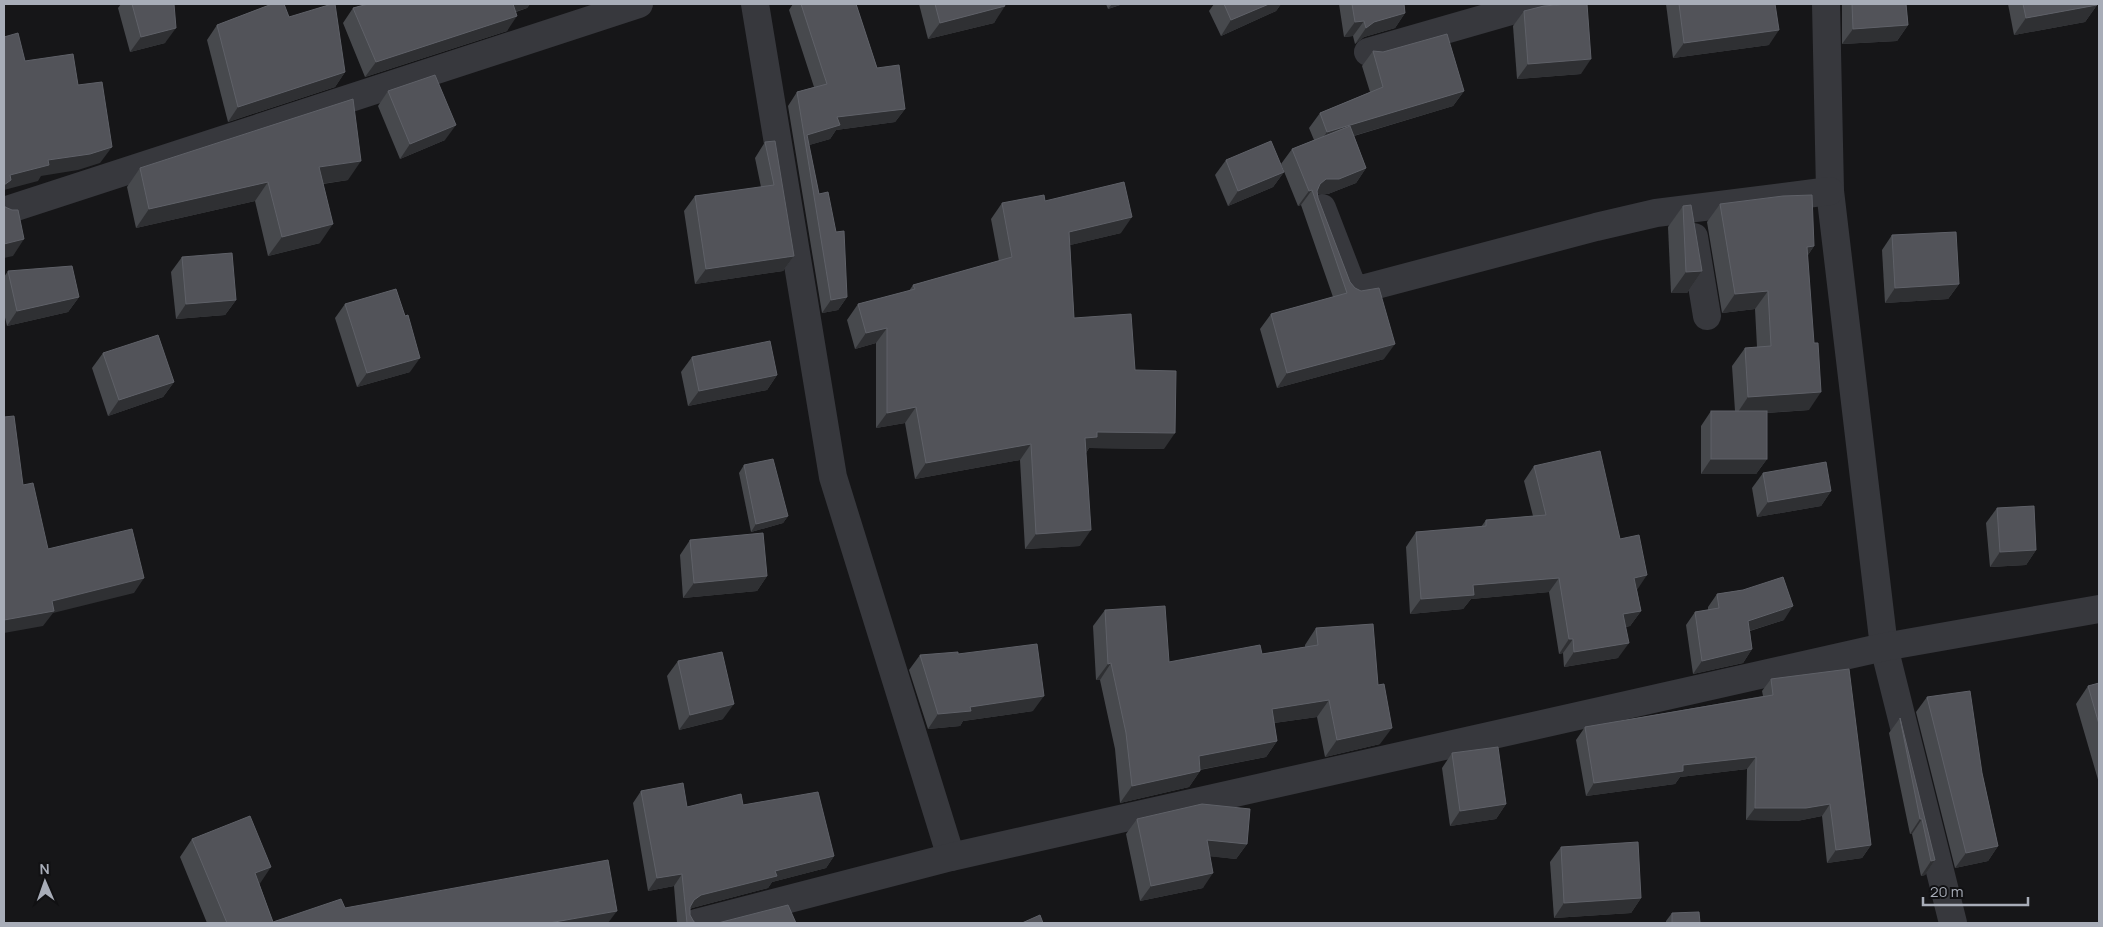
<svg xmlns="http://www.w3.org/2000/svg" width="2103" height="927" font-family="Manrope,sans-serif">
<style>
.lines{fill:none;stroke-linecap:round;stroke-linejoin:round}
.minor{stroke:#37383d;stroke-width:28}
.wall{fill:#47494d}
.shaded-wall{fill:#2f3033}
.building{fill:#525359;stroke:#5f6168}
</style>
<rect width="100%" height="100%" fill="#161618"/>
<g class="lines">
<g class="minor">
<polyline points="755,4 833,477 951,857"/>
<polyline points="1826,4 1830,191 1884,647 1953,923"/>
<polyline points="1368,52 1535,4"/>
<polyline points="1322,208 1354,291 1596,227 1656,213 1830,191"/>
<polyline points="4,211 639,4"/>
<polyline points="1694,237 1707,316"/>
<polyline points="696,923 951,857 1884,647 2099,609"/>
</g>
</g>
<g class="wall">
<polygon points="121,4 174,4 165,43 130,52 118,8"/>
<polygon points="368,4 530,4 527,8 516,12 507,31 365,77 343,23 353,8"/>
<polygon points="793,4 856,4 877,68 905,109 895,122 836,130 830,139 809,145 819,194 847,297 838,310 822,313 788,106 797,92 814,87 789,10"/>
<polygon points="919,4 1004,4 994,23 928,39"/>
<polygon points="1106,4 1123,4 1108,9"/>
<polygon points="1214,4 1281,4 1276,11 1221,36 1209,11"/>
<polygon points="1339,4 1404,4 1405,13 1395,28 1364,37 1355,44 1353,36 1344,37"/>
<polygon points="1666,4 1775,4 1769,45 1673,58"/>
<polygon points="1842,4 1906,4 1908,25 1897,41 1842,44"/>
<polygon points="2008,4 2097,4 2097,5 2085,22 2014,35"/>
<polygon points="1524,11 1581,74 1517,79 1513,26"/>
<polygon points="217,25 345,72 335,87 228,122 207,40"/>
<polygon points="1373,51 1464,91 1453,106 1354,136 1366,168 1356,183 1328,194 1317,194 1318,198 1350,282 1384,359 1277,388 1260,329 1271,314 1333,297 1301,205 1298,206 1281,164 1292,149 1314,140 1309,128 1320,113 1370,92 1362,66"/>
<polygon points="388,91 445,140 400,159 378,106"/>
<polygon points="765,142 794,256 783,271 695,284 684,211 695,196 761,187 755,158"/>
<polygon points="1226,160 1284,172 1273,187 1228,206 1215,175"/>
<polygon points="140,168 348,180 323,184 320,243 268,256 255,201 136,228 127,187"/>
<polygon points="1045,201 1121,233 1070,245 1074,318 1135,370 1164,449 1089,448 1086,453 1080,546 1025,549 1020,460 915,479 905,423 876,428 876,343 855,349 847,320 858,304 909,291 913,285 999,261 991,219 1002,203"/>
<polygon points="1720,204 1814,246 1808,255 1809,410 1767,413 1767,459 1756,474 1701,474 1701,426 1711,411 1735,411 1732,366 1745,348 1757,347 1755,309 1722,313 1707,222"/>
<polygon points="1683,206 1702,271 1687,293 1671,293 1668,227"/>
<polygon points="1892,235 1959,284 1948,299 1885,303 1882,250"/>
<polygon points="182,257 236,300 225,315 176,319 171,272"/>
<polygon points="8,271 79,297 68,312 7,326 4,313 4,277"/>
<polygon points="345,304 410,372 357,387 335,318"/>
<polygon points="103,353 174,382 163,397 108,416 92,368"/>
<polygon points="692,357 777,375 767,390 688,406 681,372"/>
<polygon points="744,465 788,516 783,523 751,532 739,473"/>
<polygon points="1534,466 1620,539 1637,590 1641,611 1630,626 1626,627 1618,658 1564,667 1563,653 1559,654 1549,592 1471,599 1463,609 1410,614 1406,547 1416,532 1481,527 1486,520 1533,516 1524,481"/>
<polygon points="1763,473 1831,491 1821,506 1757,517 1752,488"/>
<polygon points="1997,508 2036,550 2026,565 1990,567 1986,523"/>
<polygon points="690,540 767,576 757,591 683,598 680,555"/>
<polygon points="1743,590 1784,620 1750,631 1752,649 1743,663 1693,674 1686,625 1695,612 1708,610 1708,607 1717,594"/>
<polygon points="1105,610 1169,662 1262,654 1305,647 1305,645 1316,628 1380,744 1325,757 1317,717 1274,723 1277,741 1266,757 1200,770 1200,771 1189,787 1120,803 1115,749 1100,680 1096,680 1093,626"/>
<polygon points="958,654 1033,711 963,721 960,726 928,729 909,670 920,655"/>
<polygon points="678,661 723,719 679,730 667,676"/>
<polygon points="1771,679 1871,845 1862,858 1827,863 1822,816 1797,821 1746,820 1747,769 1680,777 1675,784 1586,796 1576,740 1585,727 1763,696 1762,691"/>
<polygon points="2099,683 2099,783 2076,704 2088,686"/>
<polygon points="1927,697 1982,773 1998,846 1988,861 1955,868 1916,712"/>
<polygon points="1900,718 1935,860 1925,875 1921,876 1912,834 1910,834 1889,733"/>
<polygon points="1452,753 1506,804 1496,819 1450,826 1442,768"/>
<polygon points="641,791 687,807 743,805 834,856 826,868 772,882 768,888 692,908 690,909 690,915 694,922 697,923 677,923 674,886 648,891 633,803"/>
<polygon points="1137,819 1247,844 1236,859 1210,856 1203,888 1140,901 1126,834"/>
<polygon points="192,839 259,883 273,922 345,908 608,923 207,923 180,857"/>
<polygon points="1561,847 1641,898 1631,913 1554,918 1550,862"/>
<polygon points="1672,913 1700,923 1666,923 1666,921"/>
</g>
<g class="shaded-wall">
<polygon points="511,4 530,4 527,8 502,16"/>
<polygon points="1112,4 1123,4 1108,9"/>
<polygon points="1269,4 1281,4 1276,11 1221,36 1231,20"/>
<polygon points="2097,5 2085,22 2014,35 2026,18"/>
<polygon points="1005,6 994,23 928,39 940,23"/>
<polygon points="1405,13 1395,28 1364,37 1355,44 1366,28 1374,22"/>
<polygon points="517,16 507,31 365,77 376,62"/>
<polygon points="1364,21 1353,36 1344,37 1355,22"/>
<polygon points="1908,25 1897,41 1842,44 1853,29"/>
<polygon points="176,28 165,43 130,52 141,37"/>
<polygon points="1779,30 1769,45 1673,58 1684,43"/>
<polygon points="1591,59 1581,74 1517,79 1528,64"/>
<polygon points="345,72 335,87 228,122 238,107"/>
<polygon points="1464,91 1453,106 1316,147 1327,132"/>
<polygon points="905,109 895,122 836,130 830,139 806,146 807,135 837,117"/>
<polygon points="456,125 445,140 400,159 410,144"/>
<polygon points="112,147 100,163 78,170 41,176 38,181 4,190 4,184 10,175 48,160"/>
<polygon points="361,161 348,180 306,186 319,167"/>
<polygon points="1366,168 1356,183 1328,194 1316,194 1320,184 1326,179"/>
<polygon points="1284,172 1273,187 1228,206 1238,191"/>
<polygon points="268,182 255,201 136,228 149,209"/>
<polygon points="1312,190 1301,205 1298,206 1309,191"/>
<polygon points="1132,217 1121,233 1058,248 1069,232"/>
<polygon points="333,224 320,243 268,256 282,237"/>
<polygon points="24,239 13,256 4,258 4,244"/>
<polygon points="1814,246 1801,265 1807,247"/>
<polygon points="794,256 783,271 695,284 706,269"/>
<polygon points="1702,271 1687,293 1671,293 1686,272"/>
<polygon points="1959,284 1948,299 1885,303 1895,288"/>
<polygon points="1768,291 1755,309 1722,313 1735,294"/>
<polygon points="79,297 68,312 7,326 17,311"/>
<polygon points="847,297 838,310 822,313 831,300"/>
<polygon points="236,300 225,315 176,319 186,304"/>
<polygon points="887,328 876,343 855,349 866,333"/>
<polygon points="1395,344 1384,359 1277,388 1287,373"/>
<polygon points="420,358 410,372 357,387 367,373"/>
<polygon points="777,375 767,390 688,406 699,391"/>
<polygon points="174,382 163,397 108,416 119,400"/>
<polygon points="1821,392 1809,410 1736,415 1748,397"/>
<polygon points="916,407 905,423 876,428 887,413"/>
<polygon points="1097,432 1175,433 1164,449 1089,448 1086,453 1085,438"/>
<polygon points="1031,444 1020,460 915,479 926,463"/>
<polygon points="1711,459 1767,459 1756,474 1701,474"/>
<polygon points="1831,491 1821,506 1757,517 1768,502"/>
<polygon points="788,516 783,523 751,532 756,524"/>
<polygon points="1091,530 1080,546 1025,549 1036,534"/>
<polygon points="2036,550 2026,565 1990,567 2000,552"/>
<polygon points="1647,575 1637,590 1634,578"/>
<polygon points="767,576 757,591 683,598 694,583"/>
<polygon points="144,578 134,593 53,613 43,626 4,633 4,620 52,601"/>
<polygon points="1559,578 1549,592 1471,599 1463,609 1410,614 1421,599 1473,585"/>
<polygon points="1793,606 1784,620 1739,634 1748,621"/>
<polygon points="1641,611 1630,626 1613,629 1623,614"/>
<polygon points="1569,639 1573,639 1563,653 1559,654"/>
<polygon points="1629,643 1618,658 1564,667 1574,652"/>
<polygon points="1752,649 1743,663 1693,674 1702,661"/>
<polygon points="1111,663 1100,680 1096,680 1108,664"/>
<polygon points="1044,696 1033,711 963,721 960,726 928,729 938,714 970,707"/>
<polygon points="1329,700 1317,717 1260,725 1272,709"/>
<polygon points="734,704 723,719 679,730 690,715"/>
<polygon points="1392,728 1380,744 1325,757 1337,740"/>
<polygon points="1277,741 1266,757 1187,772 1199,756"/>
<polygon points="1756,757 1747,769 1680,777 1675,784 1586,796 1594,783 1683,765"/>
<polygon points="1200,771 1189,787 1120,803 1132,786"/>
<polygon points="1506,804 1496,819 1450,826 1460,811"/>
<polygon points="1830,804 1822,816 1797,821 1746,820 1755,808"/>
<polygon points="1920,819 1922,819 1912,834 1910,834"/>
<polygon points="1207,840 1247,844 1236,859 1196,855"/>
<polygon points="1871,845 1862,858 1827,863 1836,850"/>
<polygon points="1998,846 1988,861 1955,868 1966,853"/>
<polygon points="834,856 826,868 772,882 768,888 692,908 686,911 694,900 701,895 775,871"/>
<polygon points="1935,860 1925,875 1921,876 1931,861"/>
<polygon points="271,867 259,885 255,873"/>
<polygon points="1213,873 1203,888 1140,901 1151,886"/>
<polygon points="682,874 674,886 648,891 657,878"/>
<polygon points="1641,898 1631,913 1554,918 1564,903"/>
<polygon points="617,911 608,923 549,923"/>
</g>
<g class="building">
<polygon points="132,4 174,4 176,28 141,37"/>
<polygon points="272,4 284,4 289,17 332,4 335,4 345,72 238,107 217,25"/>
<polygon points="368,4 513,4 517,16 376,62 353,8"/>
<polygon points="801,4 856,4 877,68 899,65 905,109 837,117 840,125 807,135 819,194 828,192 836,232 844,231 847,297 831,300 797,92 827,84"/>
<polygon points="935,4 1004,4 1005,6 940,23"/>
<polygon points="1224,4 1269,4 1231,20"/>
<polygon points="1352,4 1404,4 1405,13 1374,22 1366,28 1364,21 1355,22"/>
<polygon points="1568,4 1587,4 1591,59 1528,64 1524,11 1544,6"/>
<polygon points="1679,4 1775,4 1779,30 1684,43"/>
<polygon points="1852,4 1906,4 1908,25 1853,29"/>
<polygon points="2023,4 2097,4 2097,5 2026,18"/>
<polygon points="18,33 25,61 73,54 78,85 102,82 112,147 90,154 48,160 49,165 10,175 11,180 4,185 4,37"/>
<polygon points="1447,34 1464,91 1327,132 1320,113 1383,87 1373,51 1383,52"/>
<polygon points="435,75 456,125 410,144 388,91"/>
<polygon points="353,99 361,161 319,167 333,224 282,237 268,182 149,209 140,168"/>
<polygon points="1350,126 1366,168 1339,179 1326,179 1320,184 1317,191 1318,198 1350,282 1355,288 1361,291 1379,288 1395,344 1287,373 1271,314 1347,293 1312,190 1309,191 1292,149"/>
<polygon points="775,141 794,256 706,269 695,196 774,185 765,142"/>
<polygon points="1271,141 1284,172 1238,191 1226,160"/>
<polygon points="1124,182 1132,217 1069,232 1074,318 1131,314 1135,370 1176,371 1175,433 1097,432 1097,437 1085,438 1091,530 1036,534 1031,444 926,463 916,407 887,413 887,328 866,333 858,304 915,289 913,285 1012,257 1002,203 1044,195 1045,201"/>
<polygon points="1812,195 1814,246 1807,247 1814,343 1818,343 1821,392 1748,397 1745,348 1771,346 1768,291 1735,294 1720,204 1783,196"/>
<polygon points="4,204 5,207 12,210 18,210 24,239 4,244"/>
<polygon points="1691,205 1702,271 1686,272 1683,206"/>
<polygon points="1956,232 1959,284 1895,288 1892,235"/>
<polygon points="232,253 236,300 186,304 182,257"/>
<polygon points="72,266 79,297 17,311 8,271"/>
<polygon points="396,289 405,316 408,315 420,358 367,373 345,304"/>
<polygon points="158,335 174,382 119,400 103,353"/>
<polygon points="770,341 777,375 699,391 692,357"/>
<rect x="1711" y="411" width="56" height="48"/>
<polygon points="14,416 23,485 33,483 48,549 132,529 144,578 52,601 54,611 4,620 4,417"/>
<polygon points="1600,451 1620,539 1639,535 1647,575 1634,578 1641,611 1623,614 1629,643 1574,652 1573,639 1569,639 1559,578 1473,585 1474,595 1421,599 1416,532 1486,526 1486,520 1546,515 1534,466"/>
<polygon points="773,459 788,516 756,524 744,465"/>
<polygon points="1826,462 1831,491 1768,502 1763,473"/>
<polygon points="2034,506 2036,550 2000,552 1997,508"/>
<polygon points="763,533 767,576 694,583 690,540"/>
<polygon points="1783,577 1793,606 1748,621 1752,649 1702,661 1695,612 1719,608 1717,594 1743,590"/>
<polygon points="1165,606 1169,662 1260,645 1262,654 1318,645 1316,628 1373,624 1378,685 1384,684 1392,728 1337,740 1329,700 1272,709 1277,741 1199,756 1200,771 1132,786 1126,733 1111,663 1108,664 1105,610"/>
<polygon points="1037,644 1044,696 970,707 971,711 938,714 920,655 958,652 958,654"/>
<polygon points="722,652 734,704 690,715 678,661"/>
<polygon points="1849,669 1871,845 1836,850 1830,804 1806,808 1755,808 1756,757 1683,765 1683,771 1594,783 1585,727 1773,695 1771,679"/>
<polygon points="2099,683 2099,724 2088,686"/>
<polygon points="1970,691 1982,773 1998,846 1966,853 1927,697"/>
<polygon points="1900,718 1935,860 1931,861 1922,819 1920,819"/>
<polygon points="1498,747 1506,804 1460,811 1452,753"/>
<polygon points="683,783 687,807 741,794 743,805 818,792 834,856 775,871 777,876 701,895 694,900 690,907 690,915 694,922 697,923 687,923 682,874 657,878 641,791"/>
<polygon points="1202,804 1250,809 1247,844 1207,840 1213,873 1151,886 1137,819"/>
<polygon points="250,816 271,867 255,873 273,922 341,899 345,908 608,860 617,911 549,923 227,923 192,839"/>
<polygon points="1638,842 1641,898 1564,903 1561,847"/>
<polygon points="788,905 796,923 718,923"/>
<polygon points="1699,912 1700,923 1672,923 1672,913"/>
<polygon points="1040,915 1043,923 1022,923"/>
</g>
<rect width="2103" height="927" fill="none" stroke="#a8adb8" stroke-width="10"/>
<g transform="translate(45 882) rotate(358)" stroke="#111113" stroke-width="4" paint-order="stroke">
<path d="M0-4L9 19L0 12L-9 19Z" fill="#a8adb8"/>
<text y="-8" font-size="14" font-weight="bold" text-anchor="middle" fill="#a8adb8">N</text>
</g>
<path d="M1923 897v8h105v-8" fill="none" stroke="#a8adb8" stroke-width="2.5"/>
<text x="1930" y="897" font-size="15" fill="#a8adb8" stroke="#111113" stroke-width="4" paint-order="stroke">20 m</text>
</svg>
